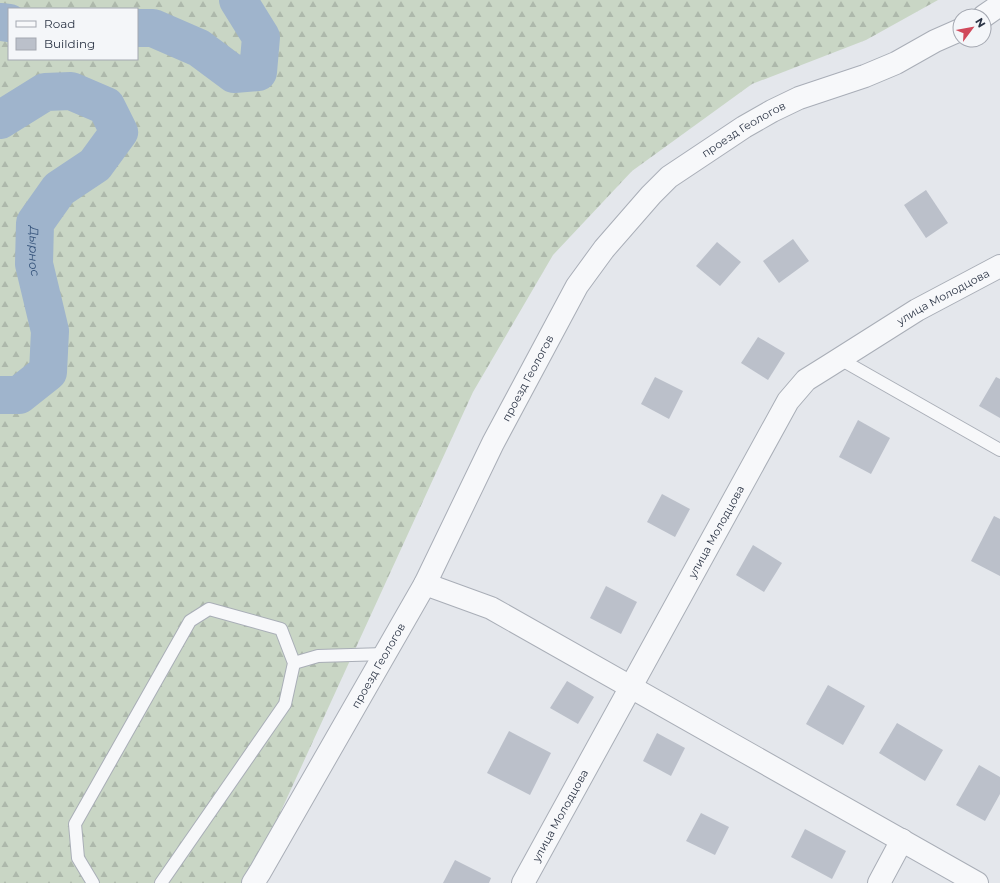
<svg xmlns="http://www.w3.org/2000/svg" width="1000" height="883" font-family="Montserrat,sans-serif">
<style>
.forest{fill:url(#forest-firs);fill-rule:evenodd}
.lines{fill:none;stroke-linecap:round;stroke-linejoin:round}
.river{stroke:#9fb4cc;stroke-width:38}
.building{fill:#bbc0ca}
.lane-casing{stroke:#a9aeb7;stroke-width:14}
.street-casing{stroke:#a9aeb7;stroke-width:24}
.lane{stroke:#f7f8fa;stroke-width:12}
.street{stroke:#f7f8fa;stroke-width:22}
.labels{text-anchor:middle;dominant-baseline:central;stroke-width:3.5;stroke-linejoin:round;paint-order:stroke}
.street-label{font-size:11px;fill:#2b3445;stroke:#f4f6f9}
.water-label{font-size:12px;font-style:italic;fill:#34527a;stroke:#f4f6f9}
</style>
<defs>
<pattern id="forest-firs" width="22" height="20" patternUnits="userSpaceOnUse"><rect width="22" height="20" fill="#c9d6c5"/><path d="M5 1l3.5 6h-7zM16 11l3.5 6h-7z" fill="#adb8ab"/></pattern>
</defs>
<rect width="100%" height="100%" fill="#e4e7ec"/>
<path class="forest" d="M0 0H938L866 40 752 84 632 171 553 255 473 392 248 883H0ZM9 9H137V59H9Z"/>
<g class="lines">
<g class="river">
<polyline points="0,22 9,23"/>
<polyline points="137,28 153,28 199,48 234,74 258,72 261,37 238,0"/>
<path id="s1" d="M0 120 45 92 71 91 106 106 119 132 95 165 59 189 35 223 34 264 50 331 48 372 19 395H0"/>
</g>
</g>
<g class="building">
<polygon points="926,190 948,223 926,238 904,205"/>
<polygon points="793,239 809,261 779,283 763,261"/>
<polygon points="717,242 741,262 720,286 696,266"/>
<polygon points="758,337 785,353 768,380 741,363"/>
<polygon points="655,377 683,391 669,419 641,404"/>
<polygon points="996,377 1000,379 1000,418 979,406"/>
<polygon points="858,420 890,438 871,474 839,457"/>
<polygon points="662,494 690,509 675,537 647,522"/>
<polygon points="994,516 1000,519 1000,576 971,561"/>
<polygon points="753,545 782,563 764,592 736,575"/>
<polygon points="606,586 637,602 621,634 590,618"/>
<polygon points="567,681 594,697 578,724 550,708"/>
<polygon points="828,685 865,706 843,745 806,724"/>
<polygon points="897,723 943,750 925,781 879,753"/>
<polygon points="509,731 551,753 530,795 487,773"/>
<polygon points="657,733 685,748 671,776 643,761"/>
<polygon points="979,765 1000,777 1000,794 985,821 956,805"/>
<polygon points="701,813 729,827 715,855 686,841"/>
<polygon points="805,829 846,851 832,879 791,857"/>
<polygon points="455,860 491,878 489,883 443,883"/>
</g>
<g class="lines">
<defs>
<g id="lane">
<polyline points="840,359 1000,450"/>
<polyline points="294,663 318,656 385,654"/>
<polyline points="93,883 78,858 75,824 190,621 209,609 281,629 294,663 285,704 161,883"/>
</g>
<g id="street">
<polyline points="984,16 1000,5"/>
<polyline points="425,584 491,608 977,883"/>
<path id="s2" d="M253 883 260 872 425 584 493 443 577 286 604 249 651 195 669 177 744 127 772 111 799 98 865 76 896 63 935 41 960 30"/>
<path id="s3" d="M523 883 788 401 806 380 830 365 917 310 1000 266"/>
<polyline points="879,883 902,840"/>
</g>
</defs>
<use href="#lane" class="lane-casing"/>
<use href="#street" class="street-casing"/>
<use href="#lane" class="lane"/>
<use href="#street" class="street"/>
</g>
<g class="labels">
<g class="street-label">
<text stroke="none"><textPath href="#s2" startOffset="911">проезд Геологов</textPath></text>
<text stroke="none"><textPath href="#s3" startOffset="738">улица Молодцова</textPath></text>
<text stroke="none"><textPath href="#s2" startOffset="575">проезд Геологов</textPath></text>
<text stroke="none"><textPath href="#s3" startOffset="401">улица Молодцова</textPath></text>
<text stroke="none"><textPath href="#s2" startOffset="251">проезд Геологов</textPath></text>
<text stroke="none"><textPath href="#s3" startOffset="77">улица Молодцова</textPath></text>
</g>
<g class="water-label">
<text stroke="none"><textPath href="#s1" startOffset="300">Дырнос</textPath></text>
</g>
</g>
<rect x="8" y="8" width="130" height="52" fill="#f4f6f9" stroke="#a4a8b1"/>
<rect x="16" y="21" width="20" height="6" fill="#f7f8fa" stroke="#a4a8b1"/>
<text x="44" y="28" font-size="12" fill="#2b3445">Road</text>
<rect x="16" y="38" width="20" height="12" fill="#bbc0ca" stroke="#a4a8b1"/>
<text x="44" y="48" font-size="12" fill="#2b3445">Building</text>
<g transform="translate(972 28) rotate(58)"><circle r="19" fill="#f4f6f9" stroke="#a4a8b1"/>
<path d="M0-3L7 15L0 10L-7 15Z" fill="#d1495b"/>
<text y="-6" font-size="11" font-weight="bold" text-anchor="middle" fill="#2b3445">N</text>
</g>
</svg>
